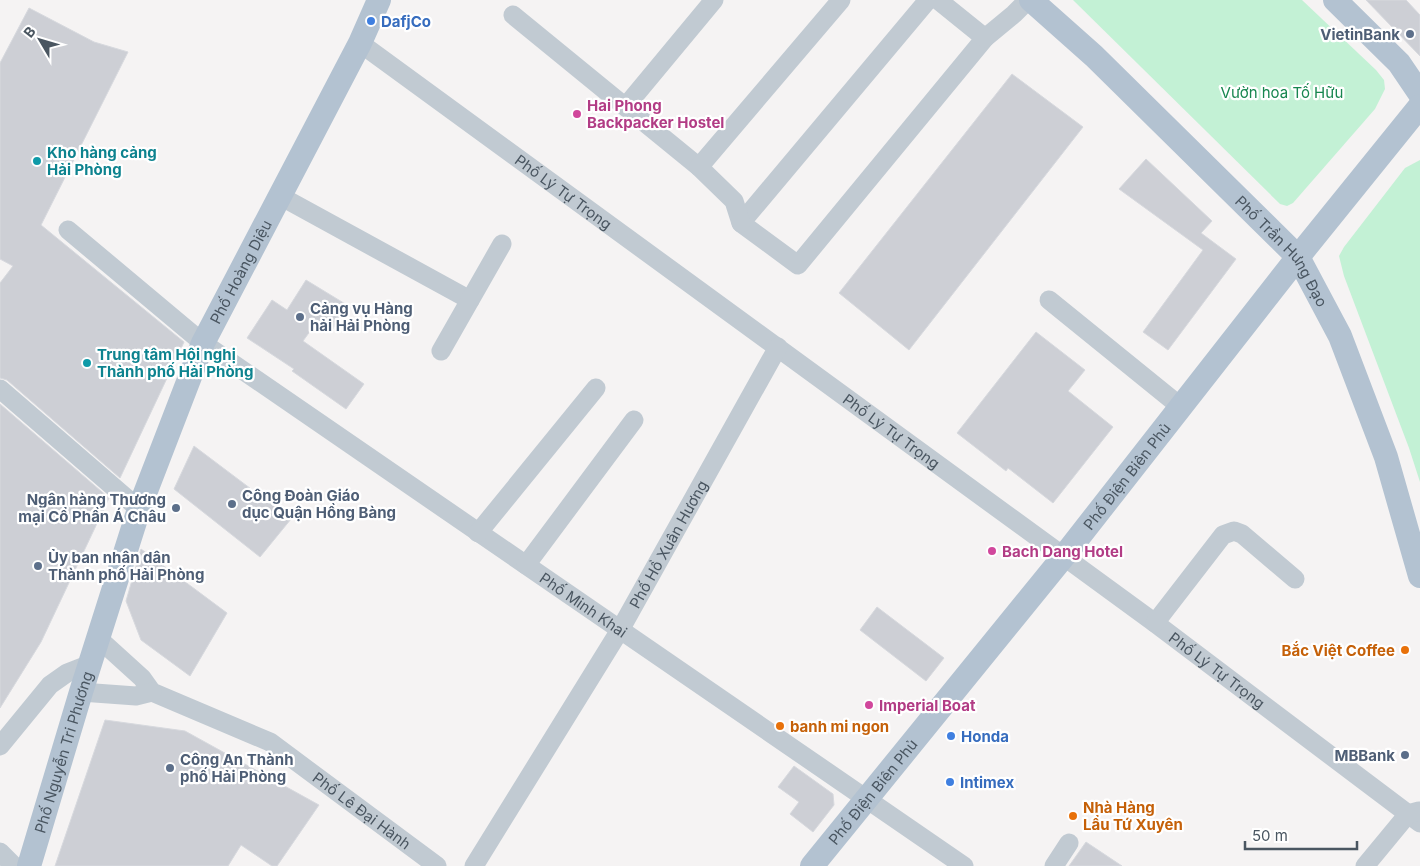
<svg xmlns="http://www.w3.org/2000/svg" width="1420" height="866" font-family="Inter,sans-serif">
<style>
.green{fill:#c3f1d5}
.building{fill:#cdcfd5;stroke:#d7d9de}
.lines{fill:none;stroke-linecap:round;stroke-linejoin:round}
.minor{stroke:#c1cad2;stroke-width:19}
.major{stroke:#b3c2d1;stroke-width:24}
.shop-dot{fill:#3f7fe0;stroke:#fff;stroke-width:2}
.service-dot{fill:#5c6f8a;stroke:#fff;stroke-width:2}
.hotel-dot{fill:#d1479c;stroke:#fff;stroke-width:2}
.culture-dot{fill:#0f9aa8;stroke:#fff;stroke-width:2}
.food-dot{fill:#e8710a;stroke:#fff;stroke-width:2}
.labels{text-anchor:middle;dominant-baseline:central;stroke-width:4.5;stroke-linejoin:round;paint-order:stroke}
.shop-label{font-size:15px;font-weight:bold;fill:#366cbe;stroke:#fff;text-anchor:start}
.service-label{font-size:15px;font-weight:bold;fill:#4e5e75;stroke:#fff;text-anchor:start}
.park-label{font-size:15px;fill:#17864f;stroke:#fff}
.hotel-label{font-size:15px;font-weight:bold;fill:#b23c85;stroke:#fff;text-anchor:start}
.culture-label{font-size:15px;font-weight:bold;fill:#0d838f;stroke:#fff;text-anchor:start}
.street-label{font-size:15px;fill:#4a5661;stroke:#fff}
.food-label{font-size:15px;font-weight:bold;fill:#c56008;stroke:#fff;text-anchor:start}
</style>
<rect width="100%" height="100%" fill="#f5f3f3"/>
<g class="green">
<polygon points="1073,0 1302,0 1376,70 1384,80 1385,89 1375,109 1293,203 1287,206 1280,204"/>
<polygon points="1420,160 1420,482 1409,448 1344,276 1339,256 1344,247 1405,168"/>
</g>
<g class="building">
<polygon points="1366,0 1406,0 1420,15 1420,56"/>
<polygon points="29,8 94,42 128,52 41,225 184,342 120,478 7,380 0,378 0,283 13,266 0,259 0,63"/>
<polygon points="1012,74 1083,127 909,350 839,293"/>
<polygon points="1146,159 1212,221 1201,233 1236,259 1168,350 1143,332 1203,250 1119,189"/>
<polygon points="306,280 347,305 331,332 316,323 303,341 364,384 346,409 292,371 294,369 247,338 272,300 287,310"/>
<polygon points="1036,332 1085,370 1068,391 1113,427 1053,503 1008,468 1006,471 957,433"/>
<polygon points="0,404 109,498 41,642 0,708"/>
<polygon points="194,446 291,519 260,557 174,489"/>
<polygon points="141,549 227,613 190,676 141,640 126,601"/>
<polygon points="877,607 944,658 926,681 860,630"/>
<polygon points="105,720 185,731 319,805 277,866 272,866 241,845 228,866 55,866"/>
<polygon points="794,766 833,794 834,805 813,832 790,814 799,802 778,787"/>
<polygon points="1086,842 1122,866 1069,866"/>
</g>
<g class="lines">
<g class="minor">
<polyline points="928,0 741,223 798,265 985,38 1014,14 1028,0"/>
<polyline points="938,0 985,38"/>
<polyline points="513,15 699,167"/>
<path id="s1" d="M360 43 1155 623 1420 823"/>
<polyline points="626,106 714,0"/>
<polyline points="280,196 470,300"/>
<polyline points="741,223 734,201 699,167 841,0"/>
<path id="s2" d="M68 230 203 343 964 866"/>
<polyline points="1049,300 1181,407"/>
<polyline points="441,351 502,244"/>
<polyline points="0,389 139,509"/>
<polyline points="478,533 596,388"/>
<polyline points="526,565 634,420"/>
<polyline points="1155,623 1223,535 1234,531 1242,534 1295,579"/>
<path id="s3" d="M99 639 142 678 152 692 270 742 437 866"/>
<polyline points="81,692 136,696 152,692"/>
<polyline points="0,746 50,685 67,673 90,664"/>
<polyline points="0,852 14,866"/>
<path id="s4" d="M474 866 620 630 778 347"/>
<polyline points="1054,866 1069,843"/>
<polyline points="1365,866 1408,814 1419,811"/>
</g>
<g class="major">
<path id="s5" d="M1031 0 1094 56 1298 257 1340 336 1386 457 1420 576"/>
<polyline points="1335,0 1399,63 1420,94"/>
<path id="s6" d="M29 866 81 692 139 509 203 343 360 43 379 0"/>
<path id="s7" d="M812 866 1064 556 1298 257 1420 106"/>
</g>
</g>
<g class="shop-dot">
<circle cx="371" cy="21" r="5"/>
<circle cx="951" cy="736" r="5"/>
<circle cx="950" cy="782" r="5"/>
</g>
<g class="service-dot">
<circle cx="1410" cy="34" r="5"/>
<circle cx="300" cy="317" r="5"/>
<circle cx="232" cy="504" r="5"/>
<circle cx="176" cy="508" r="5"/>
<circle cx="38" cy="566" r="5"/>
<circle cx="1405" cy="755" r="5"/>
<circle cx="170" cy="768" r="5"/>
</g>
<g class="hotel-dot">
<circle cx="577" cy="114" r="5"/>
<circle cx="992" cy="551" r="5"/>
<circle cx="869" cy="705" r="5"/>
</g>
<g class="culture-dot">
<circle cx="37" cy="161" r="5"/>
<circle cx="87" cy="363" r="5"/>
</g>
<g class="food-dot">
<circle cx="1405" cy="650" r="5"/>
<circle cx="780" cy="726" r="5"/>
<circle cx="1073" cy="816" r="5"/>
</g>
<g class="labels">
<g class="shop-label">
<text x="381" y="21">DafjCo</text>
<text x="961" y="736">Honda</text>
<text x="960" y="782">Intimex</text>
</g>
<g class="service-label">
<text x="1400" y="34" text-anchor="end">VietinBank</text>
<text x="310" y="308">Cảng vụ Hàng<tspan x="310" dy="17">hải Hải Phòng</tspan></text>
<text x="242" y="495">Công Đoàn Giáo<tspan x="242" dy="17">dục Quận Hồng Bàng</tspan></text>
<text x="166" y="499" text-anchor="end">Ngân hàng Thương<tspan x="166" dy="17">mại Cổ Phần Á Châu</tspan></text>
<text x="48" y="557">Ủy ban nhân dân<tspan x="48" dy="17">Thành phố Hải Phòng</tspan></text>
<text x="1395" y="755" text-anchor="end">MBBank</text>
<text x="180" y="759">Công An Thành<tspan x="180" dy="17">phố Hải Phòng</tspan></text>
</g>
<g class="park-label">
<text x="1282" y="92">Vườn hoa Tố Hữu</text>
</g>
<g class="hotel-label">
<text x="587" y="105">Hai Phong<tspan x="587" dy="17">Backpacker Hostel</tspan></text>
<text x="1002" y="551">Bach Dang Hotel</text>
<text x="879" y="705">Imperial Boat</text>
</g>
<g class="culture-label">
<text x="47" y="152">Kho hàng cảng<tspan x="47" dy="17">Hải Phòng</tspan></text>
<text x="97" y="354">Trung tâm Hội nghị<tspan x="97" dy="17">Thành phố Hải Phòng</tspan></text>
</g>
<g class="street-label">
<text stroke="none"><textPath href="#s1" startOffset="252">Phố Lý Tự Trọng</textPath></text>
<text stroke="none"><textPath href="#s5" startOffset="356">Phố Trần Hưng Đạo</textPath></text>
<text stroke="none"><textPath href="#s6" startOffset="632">Phố Hoàng Diệu</textPath></text>
<text stroke="none"><textPath href="#s1" startOffset="658">Phố Lý Tự Trọng</textPath></text>
<text stroke="none"><textPath href="#s7" startOffset="501">Phố Điện Biên Phủ</textPath></text>
<text stroke="none"><textPath href="#s4" startOffset="376">Phố Hồ Xuân Hương</textPath></text>
<text stroke="none"><textPath href="#s2" startOffset="638">Phố Minh Khai</textPath></text>
<text stroke="none"><textPath href="#s1" startOffset="1062">Phố Lý Tự Trọng</textPath></text>
<text stroke="none"><textPath href="#s6" startOffset="119">Phố Nguyễn Tri Phương</textPath></text>
<text stroke="none"><textPath href="#s7" startOffset="96">Phố Điện Biên Phủ</textPath></text>
<text stroke="none"><textPath href="#s3" startOffset="318">Phố Lê Đại Hành</textPath></text>
</g>
<g class="food-label">
<text x="1395" y="650" text-anchor="end">Bắc Việt Coffee</text>
<text x="790" y="726">banh mi ngon</text>
<text x="1083" y="807">Nhà Hàng<tspan x="1083" dy="17">Lẩu Tứ Xuyên</tspan></text>
</g>
</g>
<g transform="translate(40 40) rotate(308)" stroke="#ffffff" stroke-width="4" paint-order="stroke">
<path d="M0-4L9 19L0 12L-9 19Z" fill="#4a5661"/>
<text y="-8" font-size="14" font-weight="bold" text-anchor="middle" fill="#4a5661">B</text>
</g>
<path d="M1245 841v8h112v-8" fill="none" stroke="#4a5661" stroke-width="2.5"/>
<text x="1252" y="841" font-size="15" fill="#4a5661" stroke="#ffffff" stroke-width="4" paint-order="stroke">50 m</text>
</svg>
